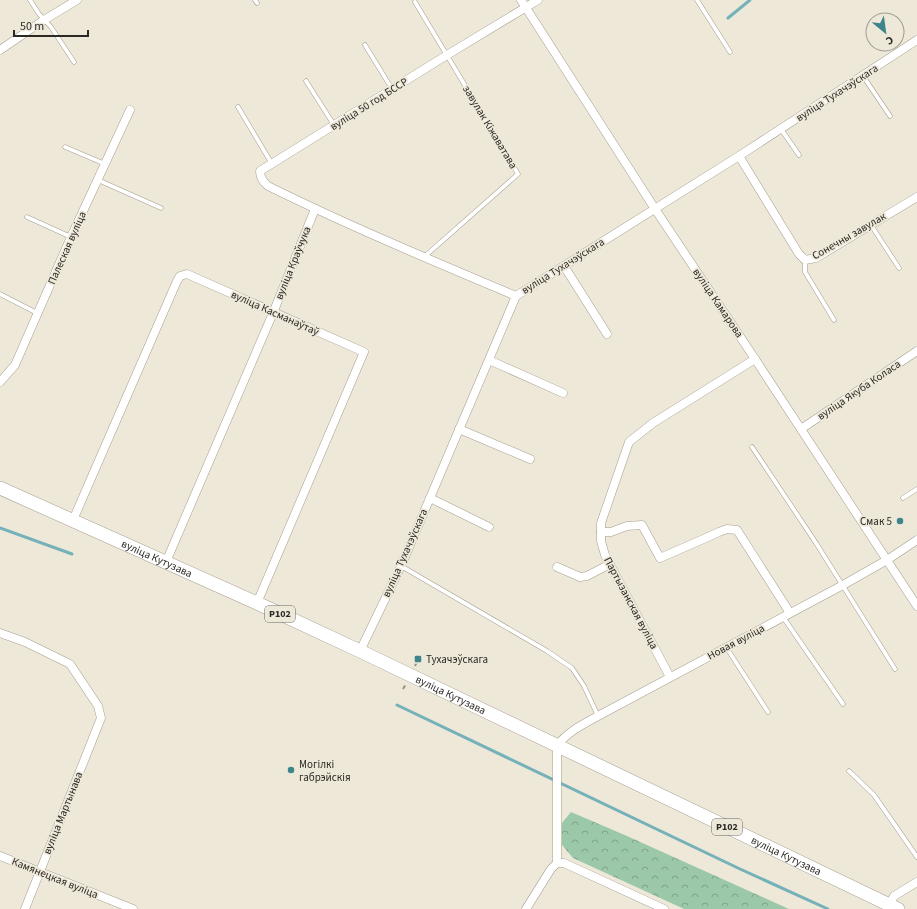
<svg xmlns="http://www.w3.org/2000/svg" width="917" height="909" font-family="'Source Sans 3',sans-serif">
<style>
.forest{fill:url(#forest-crowns)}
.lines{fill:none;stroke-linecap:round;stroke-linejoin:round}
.stream{stroke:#75b1b9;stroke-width:3}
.service-casing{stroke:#a59f91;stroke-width:5}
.minor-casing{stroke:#a59f91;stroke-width:9}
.primary-casing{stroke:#a59f91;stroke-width:14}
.path{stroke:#969287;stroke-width:2;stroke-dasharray:4 2;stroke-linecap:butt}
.service{stroke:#fff;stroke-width:4}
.minor{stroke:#fff;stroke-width:8}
.primary{stroke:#fff;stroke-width:13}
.poi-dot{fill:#3d848b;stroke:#eee8d9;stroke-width:1.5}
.labels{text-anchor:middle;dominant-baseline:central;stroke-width:3.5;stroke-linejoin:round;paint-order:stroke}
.shield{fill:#eee8d9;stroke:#66625a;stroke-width:1}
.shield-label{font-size:10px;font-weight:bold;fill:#2c2924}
.street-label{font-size:11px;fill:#2c2924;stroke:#eee8d9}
.poi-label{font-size:11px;fill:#2c2924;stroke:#eee8d9;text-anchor:start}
</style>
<defs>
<pattern id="forest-crowns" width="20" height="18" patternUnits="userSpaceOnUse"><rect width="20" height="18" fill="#9cc8aa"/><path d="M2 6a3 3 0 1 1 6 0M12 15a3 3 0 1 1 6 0" fill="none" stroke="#7fa28a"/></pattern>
</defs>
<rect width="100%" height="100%" fill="#eee8d9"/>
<polygon class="forest" points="571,812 627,836 789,909 684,909 573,858 562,845 562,823"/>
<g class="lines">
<g class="stream">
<polyline points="728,18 750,0"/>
<polyline points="0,528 72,554"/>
<polyline points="397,705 740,869 828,909"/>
</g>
<defs>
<g id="service">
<polyline points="30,0 39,14 51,27 74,62"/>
<polyline points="255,0 257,3"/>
<polyline points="697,0 730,52"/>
<polyline points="415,2 518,174 424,257"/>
<polyline points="365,45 392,89"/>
<polyline points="863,76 890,116"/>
<polyline points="306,81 334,125"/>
<polyline points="238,107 272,164"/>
<polyline points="781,129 799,155"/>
<polyline points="65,147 105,164"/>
<polyline points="98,180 161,208"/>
<polyline points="27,217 71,237"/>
<polyline points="871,225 899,268"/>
<polyline points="805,260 805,272 834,320"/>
<polyline points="0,294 37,313"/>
<polyline points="752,447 816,543 895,669"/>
<polyline points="903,498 917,489"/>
<polyline points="401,566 547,651 572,668 584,686 598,716"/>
<polyline points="783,617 843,704"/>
<polyline points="726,647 768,712"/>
<polyline points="849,771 874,795 917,857"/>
</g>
<g id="minor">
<polyline points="521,0 655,209 755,359 917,606"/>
<polyline points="0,50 44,20 77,0"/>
<polyline points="739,156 799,254 805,260 816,258 917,197"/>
<polyline points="564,266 607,334"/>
<path d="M516 296C433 261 349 226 268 186 263 182 260 178 260 171L447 55 538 0"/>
<polyline points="489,360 563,393"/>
<polyline points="0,382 15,365 71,237 130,110"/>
<polyline points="459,429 530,459"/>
<polyline points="801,429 917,351"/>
<polyline points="430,498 489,527"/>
<polyline points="73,520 177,281 180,276 187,274 364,352 257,603"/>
<polyline points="601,532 611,532 627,526 642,525 660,558 708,537 719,532 727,529 737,530 790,613"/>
<polyline points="166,562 273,313 315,209"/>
<polyline points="557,567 580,577 587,576 610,564"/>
<polyline points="0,633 25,642 70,664 98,706 101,718 25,909"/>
<polyline points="360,651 401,566 516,296 739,156 917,40"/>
<polyline points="670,677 605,555 601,541 601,523 629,442 653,423 755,359"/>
<polyline points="0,856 133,909"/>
<path d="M557 863V745C569 731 582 725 598 716L843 585 887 560 917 540"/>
<polyline points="889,905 894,896 917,882"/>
<polyline points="526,909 551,869 557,863 564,863 664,909"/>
</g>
<g id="primary">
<path id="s1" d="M0 488 257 603 360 651 898 909"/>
</g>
</defs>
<use href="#service" class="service-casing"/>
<use href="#minor" class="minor-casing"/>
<use href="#primary" class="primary-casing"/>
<g class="path">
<polyline points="415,666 418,659"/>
<polyline points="403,689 406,684"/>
</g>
<use href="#service" class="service"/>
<use href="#minor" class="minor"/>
<use href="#primary" class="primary"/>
</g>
<g class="poi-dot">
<circle cx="900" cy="521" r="4"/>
<rect x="414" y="655" width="8" height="8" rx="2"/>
<circle cx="291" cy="770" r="4"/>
</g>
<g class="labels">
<g class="shield">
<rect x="265" y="606" width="30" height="16" rx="3"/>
<rect x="712" y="819" width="30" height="16" rx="3"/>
</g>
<g class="shield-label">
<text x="280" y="614">Р102</text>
<text x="727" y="827">Р102</text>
</g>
<g class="street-label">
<text transform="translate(837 93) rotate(-33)">вуліца Тухачэўскага</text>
<text transform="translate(369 104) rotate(-32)">вуліца 50 год БССР</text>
<text transform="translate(490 127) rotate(59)">завулак Кіжаватава</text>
<text transform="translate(849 236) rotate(-30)">Сонечны завулак</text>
<text transform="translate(67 248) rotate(-66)">Палеская вуліца</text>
<text transform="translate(293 263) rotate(-68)">вуліца Краўчука</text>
<text transform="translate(563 266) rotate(-32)">вуліца Тухачэўскага</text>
<text transform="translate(718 303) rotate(56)">вуліца Камарова</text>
<text transform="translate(275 313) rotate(24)">вуліца Касманаўтаў</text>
<text transform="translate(859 390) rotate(-34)">вуліца Якуба Коласа</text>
<text transform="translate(405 553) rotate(-66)">вуліца Тухачэўскага</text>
<text stroke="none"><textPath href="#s1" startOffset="172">вуліца Кутузава</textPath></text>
<text transform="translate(631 603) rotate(62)">Партызанская вуліца</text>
<text transform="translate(736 642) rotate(-28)">Новая вуліца</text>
<text stroke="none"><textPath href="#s1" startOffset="496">вуліца Кутузава</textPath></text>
<text transform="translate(63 813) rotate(-68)">вуліца Мартынава</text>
<text stroke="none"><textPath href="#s1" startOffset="868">вуліца Кутузава</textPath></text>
<text transform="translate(55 878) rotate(22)">Камянецкая вуліца</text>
</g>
<g class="poi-label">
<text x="892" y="521" text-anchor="end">Смак 5</text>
<text x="426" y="659">Тухачэўскага</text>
<text x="299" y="764">Могілкі<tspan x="299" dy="13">габрэйскія</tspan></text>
</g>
</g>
<g transform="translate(885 32) rotate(151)"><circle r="19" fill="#eee8d9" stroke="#a09c91"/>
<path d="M0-3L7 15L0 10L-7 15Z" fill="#3d848b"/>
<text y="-6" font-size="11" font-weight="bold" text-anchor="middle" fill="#2c2924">С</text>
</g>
<path d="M14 30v6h74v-6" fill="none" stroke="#2c2924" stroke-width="2"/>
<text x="20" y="30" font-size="12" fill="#2c2924" stroke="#eee8d9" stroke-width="3" paint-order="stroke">50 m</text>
</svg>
